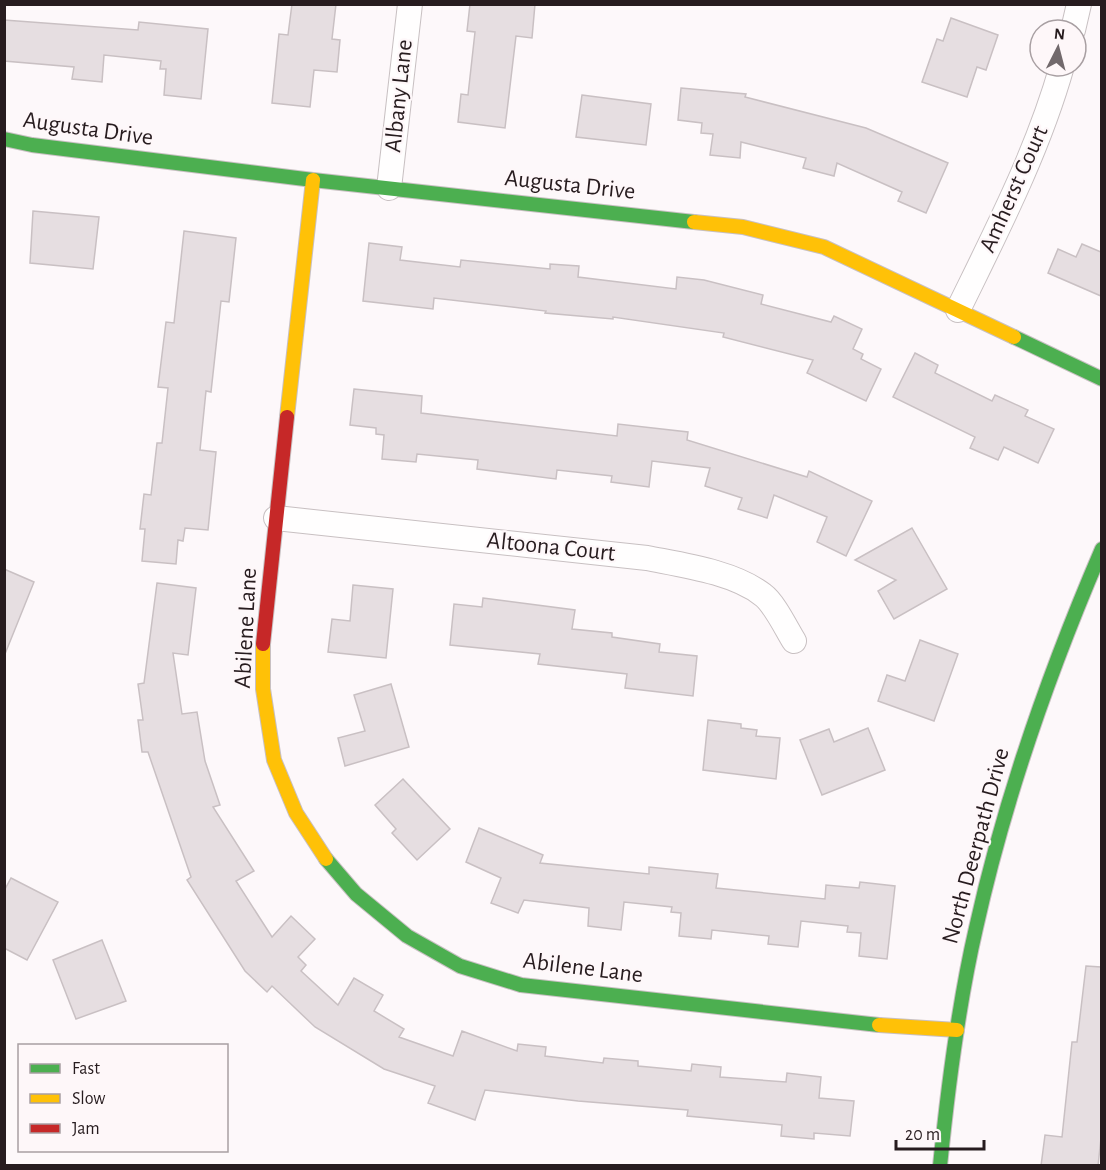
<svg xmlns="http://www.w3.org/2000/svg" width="1106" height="1170" font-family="'Alegreya Sans',sans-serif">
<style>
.building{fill:#e6dee1;stroke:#c9c0c3;stroke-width:1.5}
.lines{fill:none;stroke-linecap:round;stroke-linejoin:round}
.street-casing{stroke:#c8c0c2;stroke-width:26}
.fast-casing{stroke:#c8c0c2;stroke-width:16}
.slow-casing{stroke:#c8c0c2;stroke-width:16}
.jam-casing{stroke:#c8c0c2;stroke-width:16}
.street{stroke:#fffefe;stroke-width:24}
.fast{stroke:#4caf50;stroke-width:14}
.slow{stroke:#ffc107;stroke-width:14}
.jam{stroke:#c62828;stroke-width:14}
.labels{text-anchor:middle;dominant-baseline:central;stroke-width:4.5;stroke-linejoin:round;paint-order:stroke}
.street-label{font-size:24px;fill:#271c1f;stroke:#fef7f9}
</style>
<rect width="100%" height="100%" fill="#fdf8fa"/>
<g class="building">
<polygon points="292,4 336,4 332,39 340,40 337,72 314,70 310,107 272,103 279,34 288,35"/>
<polygon points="470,4 535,4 532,38 516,36 505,128 458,122 461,94 468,95 475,32 467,31"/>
<polygon points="951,18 998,35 986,70 977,67 967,97 922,82 937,39 943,41"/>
<polygon points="4,20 138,30 139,22 208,29 201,99 164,95 166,69 160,69 161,61 104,55 102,82 72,79 74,67 4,61"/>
<polygon points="681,88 746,94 745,97 866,128 948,163 926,213 898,201 902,192 837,163 834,176 803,168 806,158 741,142 740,158 710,155 713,134 701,133 702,123 678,120"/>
<polygon points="582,95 651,104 646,145 576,137"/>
<polygon points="33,211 99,217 93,269 30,263"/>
<polygon points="184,231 236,238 229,302 221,301 211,392 206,391 200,450 216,452 208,530 185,528 183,541 178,540 176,564 142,561 145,529 140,529 144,494 151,495 157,443 162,443 168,388 158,387 166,322 174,323"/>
<polygon points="369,243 402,247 400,260 460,267 461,260 550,269 550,264 579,266 578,277 676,289 677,277 704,280 763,295 761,304 831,322 834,316 862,329 853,349 863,354 861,359 881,369 866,401 807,373 813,360 723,337 724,333 613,317 613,319 545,313 546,311 434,298 433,309 363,301"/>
<polygon points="1082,244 1101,252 1101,296 1048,273 1058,249 1076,257"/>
<polygon points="915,353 938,365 935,373 992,401 995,395 1028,410 1025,416 1054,429 1038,463 1004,447 998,460 970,448 975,437 893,397"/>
<polygon points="354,389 422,396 421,413 617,436 618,424 688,432 687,440 807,477 809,471 872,501 846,556 817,542 827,517 774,495 767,518 738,509 742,498 705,486 710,468 652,461 649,487 611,482 612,476 557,470 556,479 477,469 478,460 417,454 416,462 382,459 384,435 376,434 376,428 350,425"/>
<polygon points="912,528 947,589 894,619 878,591 896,580 855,560"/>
<polygon points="4,569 34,582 5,654 4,653"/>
<polygon points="157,583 196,588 188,655 173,653 182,714 197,712 205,761 220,805 213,807 254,871 236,881 272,937 291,916 315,939 298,957 306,965 301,971 338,1005 354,978 383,995 374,1011 404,1029 399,1037 453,1056 462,1031 517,1051 518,1044 546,1047 545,1056 603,1063 604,1058 638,1061 638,1066 691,1071 692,1064 721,1067 720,1077 786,1082 787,1073 821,1077 819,1098 854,1101 850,1136 814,1133 814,1139 781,1136 782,1125 687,1116 688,1110 578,1101 485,1090 475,1120 428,1103 435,1086 384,1069 315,1027 272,986 267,992 245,971 187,880 191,877 148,752 142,752 138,720 143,720 138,684 144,683"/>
<polygon points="353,585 393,589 386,658 328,652 332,619 350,621"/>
<polygon points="483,598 575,610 572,629 612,633 612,637 660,644 659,652 697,656 693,696 625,688 627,674 538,664 540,654 450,645 454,604 482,607"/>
<polygon points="920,640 958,654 934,721 878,701 887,675 905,681"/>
<polygon points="391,684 409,747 345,766 338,738 365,731 354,695"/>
<polygon points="708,720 741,724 741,728 757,730 756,736 780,738 776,779 703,770"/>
<polygon points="868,728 885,770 822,795 800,740 829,729 834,742"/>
<polygon points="403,779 450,829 417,860 392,833 396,829 375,805"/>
<polygon points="479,828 543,855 540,863 649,874 649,867 718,874 716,888 825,899 826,885 859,888 860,882 895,886 887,959 859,956 861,933 847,932 848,926 801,921 798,947 768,944 769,936 712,930 711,939 679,936 681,913 671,912 672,907 624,902 621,930 588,926 589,908 524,900 518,913 491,903 501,878 466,862"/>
<polygon points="11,878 58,902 27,960 4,948 4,891"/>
<polygon points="102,940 126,1001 76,1019 53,960"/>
<polygon points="1086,966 1101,967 1101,1138 1098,1166 1041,1166 1045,1135 1062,1137 1072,1042 1077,1042"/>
</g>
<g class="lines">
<defs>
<g id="street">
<polyline points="1073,30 1079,4"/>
<polyline points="389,188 410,4"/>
<path d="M958 310C997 230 1038 151 1062 66"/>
<path d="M276 518 647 558C682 565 734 572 763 595 774 603 786 628 794 641"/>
</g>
<g id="fast">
<polyline points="4,139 32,145 313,180 694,222"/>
<polyline points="1014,337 1102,379"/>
<polyline points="326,859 356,894 407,936 460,966 521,985 879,1025"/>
<path d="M940 1166C948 1086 958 1006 976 928 1005 797 1049 672 1102 549"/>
</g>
<g id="slow">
<polyline points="694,222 743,227 824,247 1014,337"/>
<polyline points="287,417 313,180"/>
<polyline points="263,644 263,689 274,760 296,813 326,859"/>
<polyline points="879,1025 957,1030"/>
</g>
<polyline id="jam" points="263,644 287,417"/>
</defs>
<use href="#street" class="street-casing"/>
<use href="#fast" class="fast-casing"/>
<use href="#slow" class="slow-casing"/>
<use href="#jam" class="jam-casing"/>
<use href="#street" class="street"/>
<use href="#fast" class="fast"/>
<use href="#slow" class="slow"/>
<use href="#jam" class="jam"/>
</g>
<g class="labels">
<g class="street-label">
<text transform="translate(399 96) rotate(-84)">Albany Lane</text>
<text transform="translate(88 129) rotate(8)">Augusta Drive</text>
<text transform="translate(570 185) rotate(6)">Augusta Drive</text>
<text transform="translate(1014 189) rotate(-66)">Amherst Court</text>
<text transform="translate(551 547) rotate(6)">Altoona Court</text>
<text transform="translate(246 628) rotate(-87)">Abilene Lane</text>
<text transform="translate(976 846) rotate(-75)">North Deerpath Drive</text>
<text transform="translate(583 968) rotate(7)">Abilene Lane</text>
</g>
</g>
<rect width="1106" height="1170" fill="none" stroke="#271c1f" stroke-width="12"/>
<rect x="18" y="1044" width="210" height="108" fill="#fef7f9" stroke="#a89fa2" stroke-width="1.5"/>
<rect x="30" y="1064" width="30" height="9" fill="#4caf50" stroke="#a89fa2" stroke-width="1.5"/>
<text x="72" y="1074" font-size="18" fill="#271c1f">Fast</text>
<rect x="30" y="1094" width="30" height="9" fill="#ffc107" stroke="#a89fa2" stroke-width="1.5"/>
<text x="72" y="1104" font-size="18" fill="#271c1f">Slow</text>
<rect x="30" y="1124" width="30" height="9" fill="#c62828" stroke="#a89fa2" stroke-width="1.5"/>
<text x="72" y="1134" font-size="18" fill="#271c1f">Jam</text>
<g transform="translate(1058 48) rotate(6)"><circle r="28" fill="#fef7f9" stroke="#a89fa2" stroke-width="1.5"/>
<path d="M0-4.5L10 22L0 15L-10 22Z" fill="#72696c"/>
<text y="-9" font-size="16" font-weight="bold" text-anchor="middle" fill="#271c1f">N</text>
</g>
<path d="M896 1140v9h88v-9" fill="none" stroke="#271c1f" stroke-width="3"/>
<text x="905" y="1140" font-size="18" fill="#271c1f" stroke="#fef7f9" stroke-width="4.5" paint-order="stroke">20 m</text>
</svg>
